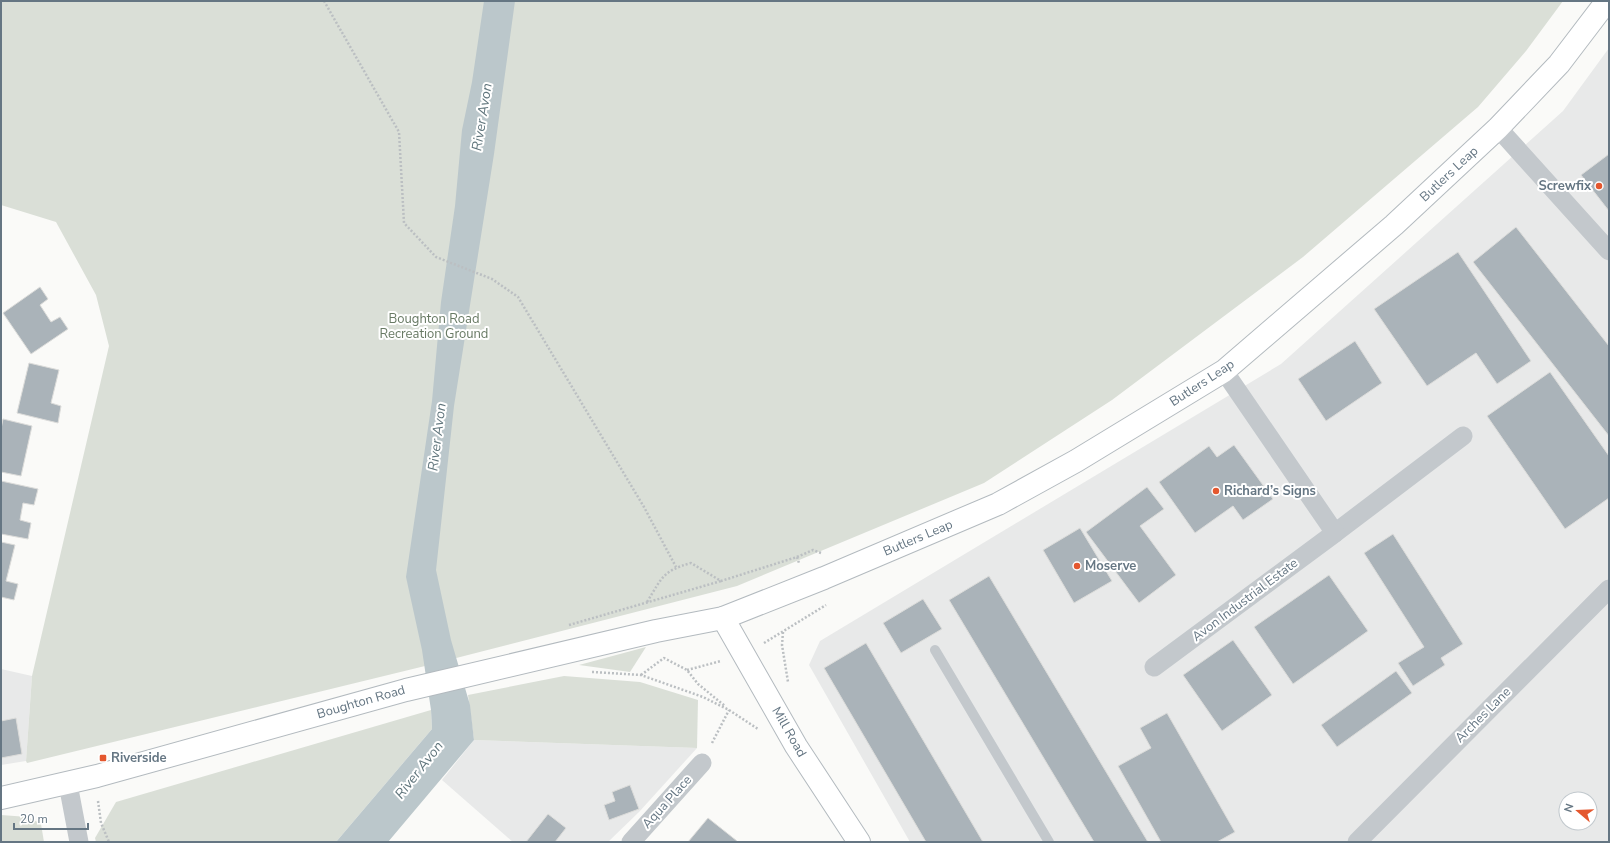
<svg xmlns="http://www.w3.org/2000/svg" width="1610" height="843" font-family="'Nunito Sans',sans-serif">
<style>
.built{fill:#e8e9e9;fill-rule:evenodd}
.green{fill:#dadfd7}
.water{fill:#bbc7cb}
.building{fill:#aab3b9;stroke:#dcdcda}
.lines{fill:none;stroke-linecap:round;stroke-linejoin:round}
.secondary-casing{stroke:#b3babf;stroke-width:24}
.path{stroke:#bbbfc2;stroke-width:2.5;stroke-dasharray:2 2;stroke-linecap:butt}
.lane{stroke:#c3c8cc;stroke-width:10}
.street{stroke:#c3c8cc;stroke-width:19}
.secondary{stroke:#fff;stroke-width:22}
.poi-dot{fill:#e4572e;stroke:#fff;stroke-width:1.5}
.labels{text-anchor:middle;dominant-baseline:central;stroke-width:4;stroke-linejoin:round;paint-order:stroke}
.street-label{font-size:13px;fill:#657683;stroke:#fff}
.poi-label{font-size:13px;font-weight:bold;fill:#657683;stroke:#fff;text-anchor:start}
.park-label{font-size:13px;fill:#687a64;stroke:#fff}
.water-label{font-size:14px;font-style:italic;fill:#60757c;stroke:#fff}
</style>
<rect width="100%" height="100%" fill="#fafaf8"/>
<g class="built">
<path d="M1609 48V842H910L809 665 820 641 1281 364 1563 111ZM1566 799H1590V823H1566Z"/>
<polygon points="1,669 32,676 26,761 1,765"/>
<polygon points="474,740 697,748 639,812 608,842 513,842 442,780"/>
</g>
<g class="green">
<polygon points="1,1 1563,1 1526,51 1478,107 1303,257 1112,400 984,483 737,586 425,666 27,763 26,761 32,676 109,346 96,295 56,222 1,205"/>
<polygon points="646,647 630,672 579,665"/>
<polygon points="564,676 640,682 698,700 697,748 474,740 468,695"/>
<polygon points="431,710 432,729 336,842 96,842 95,838 116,802"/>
<polygon points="1,815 28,817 41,824 44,842 1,842"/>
</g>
<polygon class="water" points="484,1 515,1 494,154 454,406 436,570 451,640 470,705 474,740 388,842 336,842 432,729 431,710 422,650 406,577 432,401 441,302 455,206 462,130 472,82"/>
<g class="building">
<polygon points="1609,154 1609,211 1581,175"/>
<polygon points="1516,227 1609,346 1609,436 1473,262"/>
<polygon points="1458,252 1531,361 1497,384 1476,353 1427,386 1374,309"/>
<polygon points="40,287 48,299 40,305 51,322 60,317 68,329 31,354 3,313"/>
<polygon points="1355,341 1382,383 1326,421 1298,379"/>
<polygon points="29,363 59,370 51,403 61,406 58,423 17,413"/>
<polygon points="1550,372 1609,456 1609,498 1565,529 1487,416"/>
<polygon points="3,419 32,426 21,476 1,472 1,429"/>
<polygon points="1234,445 1273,499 1243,520 1233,506 1195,533 1159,482 1209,446 1217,457"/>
<polygon points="1,481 38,489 34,505 23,503 20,520 31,523 28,539 1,534"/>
<polygon points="1147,487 1164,509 1140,526 1176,575 1139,603 1086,532"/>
<polygon points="1080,528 1112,581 1074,603 1043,550"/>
<polygon points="1393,534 1463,644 1441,658 1445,665 1413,686 1398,663 1424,647 1364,553"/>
<polygon points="1,542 15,545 6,581 18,584 14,600 1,597"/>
<polygon points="1329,575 1368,631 1293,684 1254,627"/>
<polygon points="989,576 1148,842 1094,842 949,600"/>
<polygon points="923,599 942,629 901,653 883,623"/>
<polygon points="1233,640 1272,695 1222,731 1183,675"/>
<polygon points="866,643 983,842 926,842 824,668"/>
<polygon points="1396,671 1412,693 1337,747 1321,725"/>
<polygon points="1167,713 1235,832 1217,842 1161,842 1118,766 1151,748 1140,728"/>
<polygon points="16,718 22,754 1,758 1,721"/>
<polygon points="630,785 639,809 609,820 604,805 615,801 612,792"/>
<polygon points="548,814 566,828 555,842 526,842"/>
<polygon points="708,818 737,841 736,842 688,842"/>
</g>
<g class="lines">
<defs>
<g id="secondary">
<polyline points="723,618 796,746 859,842"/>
<polyline points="1,798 97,776 406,690 656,631 723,618 824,578 998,504 1076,461 1224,371 1394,225 1498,128 1559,64 1607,1"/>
</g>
</defs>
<use href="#secondary" class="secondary-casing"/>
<g class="path">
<polyline points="324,1 399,132 404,223 436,257 492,279 518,297 644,507 676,567"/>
<polyline points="797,557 813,550 821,553"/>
<path d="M647 602C662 578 662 571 691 563L721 581 797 557 799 563"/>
<polyline points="569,625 721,581"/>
<polyline points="783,632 782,645 788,682"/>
<polyline points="764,643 826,605"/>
<polyline points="687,670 721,661"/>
<polyline points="592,672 641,675 703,697 729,710"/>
<polyline points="641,675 664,658 687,670 698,684 725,706"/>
<polyline points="729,710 758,729"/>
<polyline points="712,743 729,710"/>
<polyline points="98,801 101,823 109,842"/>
</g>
<polyline class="lane" points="935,650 1049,842"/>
<g class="street">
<polyline points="1498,128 1609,251"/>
<polyline points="1335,533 1463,436"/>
<polyline points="1154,667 1335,533 1224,371"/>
<polyline points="68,784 79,842"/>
<polyline points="631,842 702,763"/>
<polyline points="1357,842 1609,589"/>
</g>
<use href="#secondary" class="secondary"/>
</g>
<g class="poi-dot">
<circle cx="1599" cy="186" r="4"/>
<circle cx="1216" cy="491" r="4"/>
<circle cx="1077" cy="566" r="4"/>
<rect x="99" y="754" width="8" height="8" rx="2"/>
</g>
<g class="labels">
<g class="street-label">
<text transform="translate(1449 174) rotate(-43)">Butlers Leap</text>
<text transform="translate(1202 383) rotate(-33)">Butlers Leap</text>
<text transform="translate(918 538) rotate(-23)">Butlers Leap</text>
<text transform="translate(1245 600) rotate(-37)">Avon Industrial Estate</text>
<text transform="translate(361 702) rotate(-16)">Boughton Road</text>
<text transform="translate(1483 715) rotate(-45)">Arches Lane</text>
<text transform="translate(789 732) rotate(60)">Mill Road</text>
<text transform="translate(667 802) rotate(-48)">Aqua Place</text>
</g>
<g class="poi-label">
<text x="1591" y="186" text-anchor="end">Screwfix</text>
<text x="1224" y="491">Richard’s Signs</text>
<text x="1085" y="566">Moserve</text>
<text x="111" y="758">Riverside</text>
</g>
<g class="park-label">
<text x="434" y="319">Boughton Road<tspan x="434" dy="15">Recreation Ground</tspan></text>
</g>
<g class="water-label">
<text transform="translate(482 117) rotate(-81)">River Avon</text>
<text transform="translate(437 437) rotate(-83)">River Avon</text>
<text transform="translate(419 770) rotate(-52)">River Avon</text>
</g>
</g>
<rect width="1610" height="843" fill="none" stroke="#657683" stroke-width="4"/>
<g transform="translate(1578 811) rotate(289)"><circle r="19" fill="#ffffff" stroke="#c1c8cd"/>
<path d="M0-3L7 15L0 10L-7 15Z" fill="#e4572e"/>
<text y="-6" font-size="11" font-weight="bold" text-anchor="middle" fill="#657683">N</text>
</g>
<path d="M14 823v6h74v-6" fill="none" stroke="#657683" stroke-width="2"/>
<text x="20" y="823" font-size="12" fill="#657683" stroke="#ffffff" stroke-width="3" paint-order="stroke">20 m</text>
</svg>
